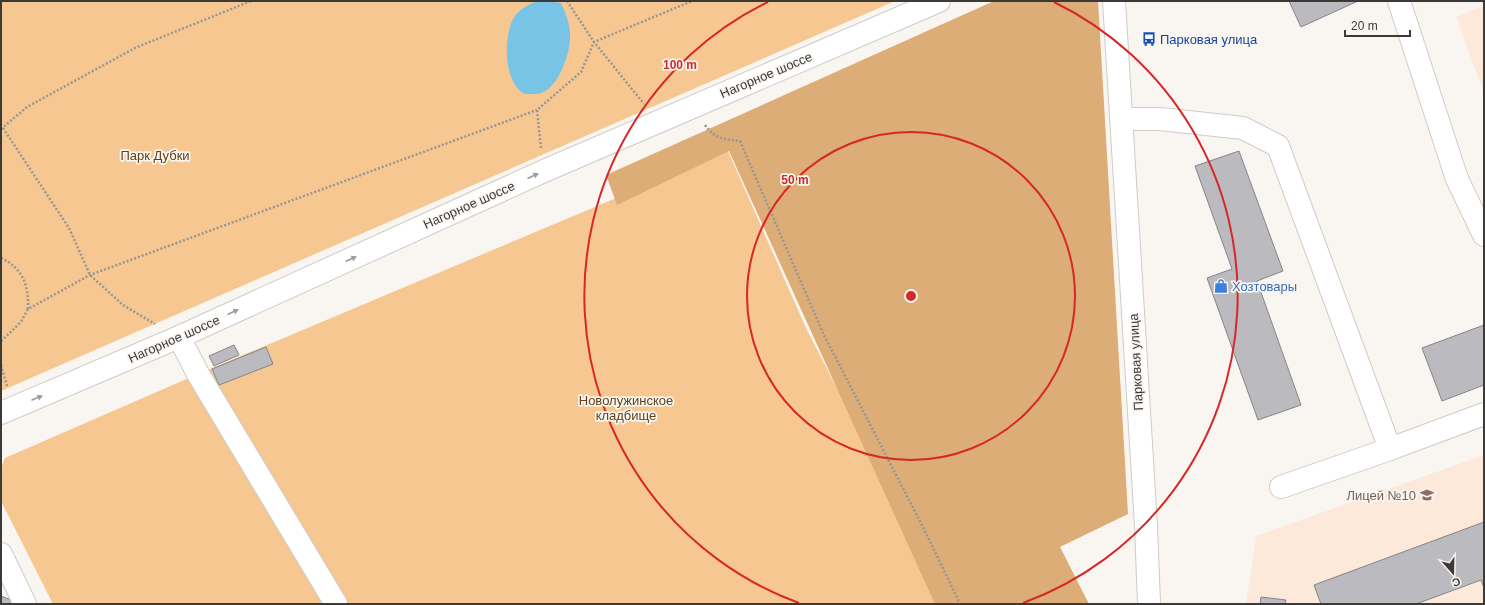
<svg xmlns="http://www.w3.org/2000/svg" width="1485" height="605" font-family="Helvetica,sans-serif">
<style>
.education{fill:#fce9d9}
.green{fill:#f6c791}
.forest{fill:#dcad76}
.water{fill:#77c4e6}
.building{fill:#bbbabe;stroke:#858488}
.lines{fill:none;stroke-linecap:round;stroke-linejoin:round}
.minor-casing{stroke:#cfccc8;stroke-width:24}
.path{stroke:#989693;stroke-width:2.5;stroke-dasharray:2 2;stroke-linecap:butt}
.minor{stroke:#fff;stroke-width:22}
.oneway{fill:#9d9c9c}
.ring{fill:none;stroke:#d62828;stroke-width:2}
.labels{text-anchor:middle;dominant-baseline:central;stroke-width:3.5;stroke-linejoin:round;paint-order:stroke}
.transit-label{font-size:13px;fill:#164399;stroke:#f9f6f2;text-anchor:start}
.street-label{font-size:13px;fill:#3b3a38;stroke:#f9f6f2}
.park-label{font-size:13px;fill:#624218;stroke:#f9f6f2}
.shop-label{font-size:13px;fill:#366cbe;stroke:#f9f6f2;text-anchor:start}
.education-label{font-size:13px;fill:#785e54;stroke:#f9f6f2;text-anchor:end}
.centre{fill:#d62828;stroke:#f9f6f2;stroke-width:2}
.ring-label{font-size:12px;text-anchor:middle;font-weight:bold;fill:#d62828;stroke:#f9f6f2;stroke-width:3.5;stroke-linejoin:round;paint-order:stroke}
</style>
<rect width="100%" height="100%" fill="#f9f6f2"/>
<g class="education">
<polygon points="1484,6 1484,93 1456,17"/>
<polygon points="1484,455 1484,604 1246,604 1256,536"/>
</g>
<g class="green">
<polygon points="1,1 895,1 1,391"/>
<polygon points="728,151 806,328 948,604 53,604 1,501 1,468 5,458 198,374"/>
</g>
<polygon class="forest" points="994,1 1098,1 1128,514 1060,547 1089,604 935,604 729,151 617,205 606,175"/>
<path class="water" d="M538 1H549L561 3C566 14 571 26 570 39 569 57 556 97 532 94 529 94 525 94 523 93 503 81 503 33 515 16 521 8 529 4 538 1Z"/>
<g class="building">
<polygon points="1289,1 1358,1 1301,27"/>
<polygon points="1239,151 1283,271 1257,281 1301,405 1258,420 1207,278 1232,269 1195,166"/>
<polygon points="1484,325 1484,385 1442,401 1422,348"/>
<polygon points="234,345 239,355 214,366 209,356"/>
<polygon points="266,347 273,364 219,385 212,369"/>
<polygon points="1484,522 1484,588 1481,580 1416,604 1321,604 1314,585"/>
<polygon points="1,596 14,601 13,604 1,604"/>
<polygon points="1261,597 1286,600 1285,604 1260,604"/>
</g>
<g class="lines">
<defs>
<g id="minor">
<polyline points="1114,1 1146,526 1149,604"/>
<polyline points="1399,1 1457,179 1484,235"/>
<polyline points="1122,119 1160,119 1243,128 1278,146 1390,449 1484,414"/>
<polyline points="179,337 198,374 336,604"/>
<polyline points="1,413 179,337 544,171 939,1"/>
<polyline points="1281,487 1390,449"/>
<polyline points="1,554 25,604"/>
</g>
</defs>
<use href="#minor" class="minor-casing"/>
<g class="path">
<polyline points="567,1 594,42 644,104"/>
<path d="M705 125C715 139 723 139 740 141L823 333 926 533 960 604"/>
<polyline points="3,128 69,228 90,275 123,305 155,324"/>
<polyline points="1,129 27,107 135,48 251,1"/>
<polyline points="541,148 537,110 581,72 594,42 692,1"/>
<path d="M1 258C23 268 29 286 28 309"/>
<polyline points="1,341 15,328 22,320 28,309 90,275 537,110"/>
<polyline points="1,365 7,386"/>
</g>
<use href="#minor" class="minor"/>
</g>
<defs><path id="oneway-solid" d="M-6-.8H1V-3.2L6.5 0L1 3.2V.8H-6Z"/></defs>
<g class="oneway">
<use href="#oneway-solid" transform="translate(533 176) rotate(-24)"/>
<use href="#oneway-solid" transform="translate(351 259) rotate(-24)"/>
<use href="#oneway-solid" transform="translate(233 312) rotate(-24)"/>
<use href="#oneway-solid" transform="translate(37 398) rotate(-23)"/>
</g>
<g class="ring">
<circle cx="911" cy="296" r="164"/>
<path d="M799 603A327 327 0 0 1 768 2M1054 2A327 327 0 0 1 1023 603"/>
</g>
<defs>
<symbol id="bus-bare" viewBox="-9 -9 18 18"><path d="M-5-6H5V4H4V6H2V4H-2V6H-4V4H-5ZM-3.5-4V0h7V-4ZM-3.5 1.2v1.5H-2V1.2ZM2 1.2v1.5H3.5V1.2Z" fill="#1a4fb4" stroke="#f9f6f2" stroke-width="2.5" paint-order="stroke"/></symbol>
<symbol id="shop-bare" viewBox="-9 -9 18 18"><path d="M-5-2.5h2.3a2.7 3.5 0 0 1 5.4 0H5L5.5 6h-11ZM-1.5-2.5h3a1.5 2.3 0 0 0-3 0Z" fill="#3f7fe0" stroke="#f9f6f2" stroke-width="2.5" paint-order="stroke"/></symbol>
<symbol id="school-bare" viewBox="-9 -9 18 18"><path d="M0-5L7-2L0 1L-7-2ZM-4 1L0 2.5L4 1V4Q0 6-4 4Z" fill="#8d6e63" stroke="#f9f6f2" stroke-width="2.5" paint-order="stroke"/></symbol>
</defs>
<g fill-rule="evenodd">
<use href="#bus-bare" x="1139" y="29" width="20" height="20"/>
<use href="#shop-bare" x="1211" y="276" width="20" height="20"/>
<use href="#school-bare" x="1417" y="485" width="20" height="20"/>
</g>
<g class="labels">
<g class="transit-label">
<text x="1160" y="39">Парковая улица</text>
</g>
<g class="street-label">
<text transform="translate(766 75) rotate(-23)">Нагорное шоссе</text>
<text transform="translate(469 205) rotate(-24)">Нагорное шоссе</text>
<text transform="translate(174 339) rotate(-24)">Нагорное шоссе</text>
<text transform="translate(1136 362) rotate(-93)">Парковая улица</text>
</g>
<g class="park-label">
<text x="155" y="155">Парк Дубки</text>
<text x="626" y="400">Новолужинское<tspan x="626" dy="15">кладбище</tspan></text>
</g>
<g class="shop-label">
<text x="1232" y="286">Хозтовары</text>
</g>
<g class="education-label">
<text x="1416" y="495">Лицей №10</text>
</g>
</g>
<circle cx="911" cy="296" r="6" class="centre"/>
<g class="ring-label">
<text x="680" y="69">100 m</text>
<text x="795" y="184">50 m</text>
</g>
<rect width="1485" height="605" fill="none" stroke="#3b3a38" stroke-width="4"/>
<g transform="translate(1453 573) rotate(160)" stroke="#f9f6f2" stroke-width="3" paint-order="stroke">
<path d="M0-3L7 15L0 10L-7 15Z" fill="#3b3a38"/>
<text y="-6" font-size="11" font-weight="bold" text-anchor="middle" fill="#3b3a38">С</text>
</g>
<path d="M1345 30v6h65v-6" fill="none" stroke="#3b3a38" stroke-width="2"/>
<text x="1351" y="30" font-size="12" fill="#3b3a38" stroke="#f9f6f2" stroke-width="3" paint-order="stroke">20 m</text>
</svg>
